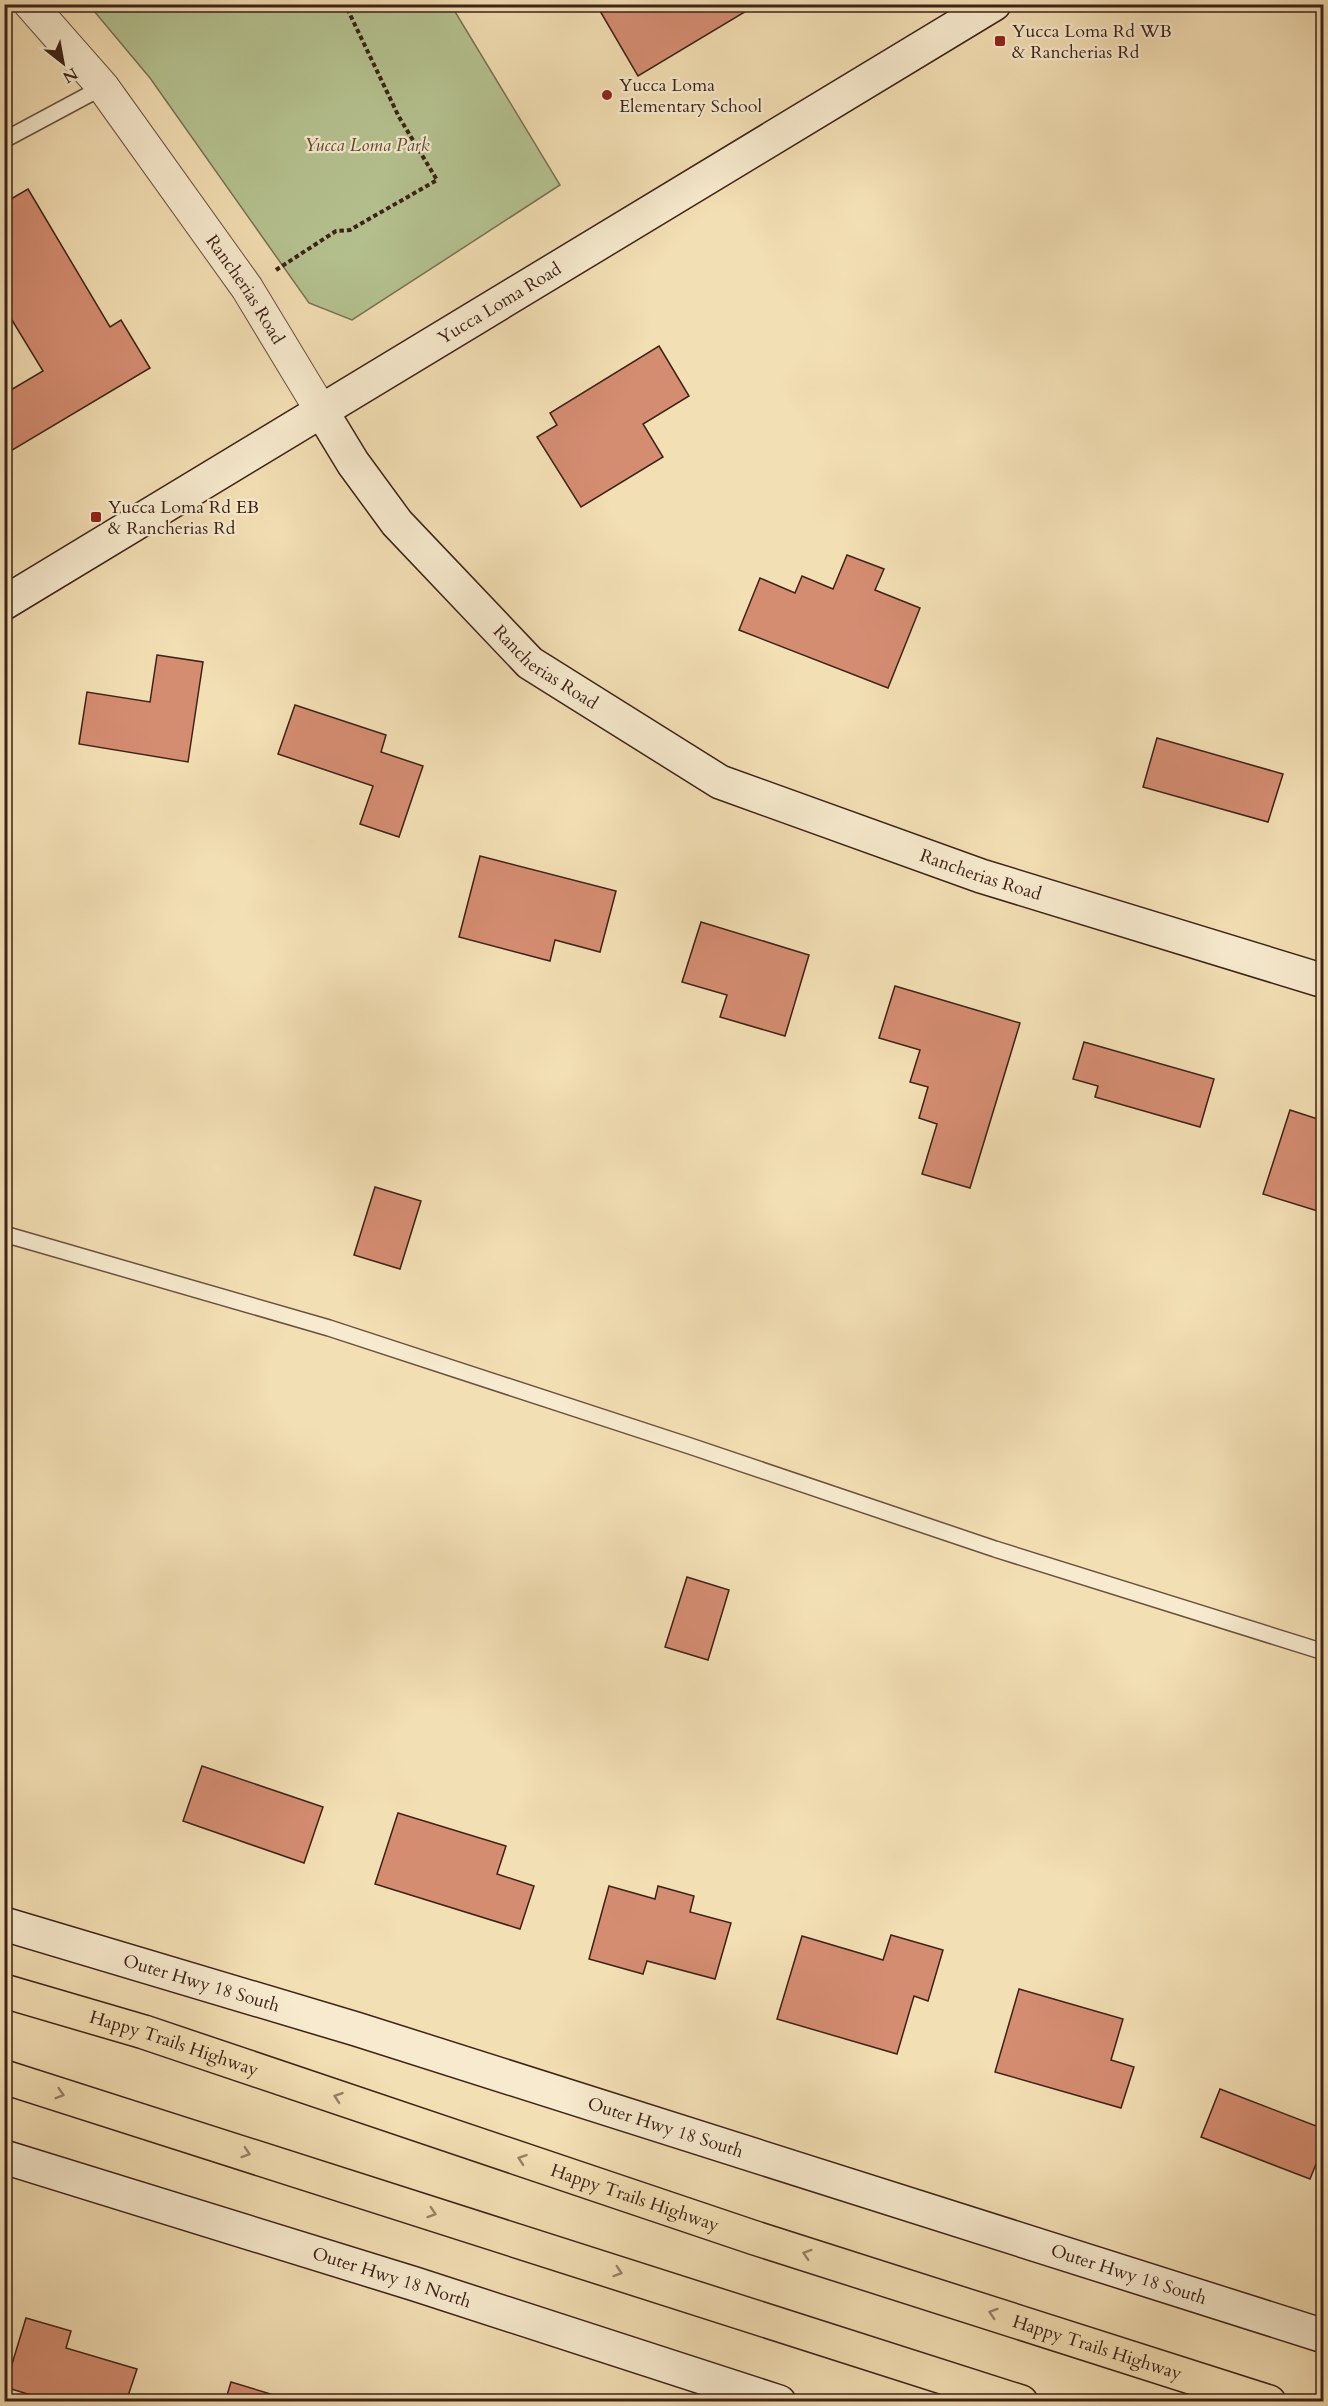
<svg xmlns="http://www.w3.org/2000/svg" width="1328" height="2406" font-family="Cardo,serif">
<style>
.green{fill:#b5c391;stroke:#797254;stroke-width:1.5}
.building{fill:#d58d72;stroke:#3d2218;stroke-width:1.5}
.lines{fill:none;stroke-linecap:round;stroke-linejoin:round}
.lane-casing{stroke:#6a513f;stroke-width:18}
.street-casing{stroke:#6a513f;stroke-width:34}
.secondary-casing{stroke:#3d2218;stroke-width:36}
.primary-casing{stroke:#3d2218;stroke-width:36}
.path{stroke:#3d2218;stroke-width:4;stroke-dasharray:4.5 3;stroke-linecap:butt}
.lane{stroke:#f7eace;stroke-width:15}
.street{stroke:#f7eace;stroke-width:32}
.secondary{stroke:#f7eace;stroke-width:33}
.primary{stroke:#f3dfb4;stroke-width:33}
.oneway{stroke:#988066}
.poi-dot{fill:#8f2418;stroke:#f7eace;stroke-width:2}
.labels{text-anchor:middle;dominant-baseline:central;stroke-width:4.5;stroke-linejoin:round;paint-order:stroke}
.poi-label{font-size:18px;fill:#3d2218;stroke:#f7eace;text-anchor:start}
.park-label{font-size:18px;font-style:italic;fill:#5b4a36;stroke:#f7eace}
.street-label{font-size:18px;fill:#3d2218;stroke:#f7eace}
</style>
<rect width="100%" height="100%" fill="#f3dfb4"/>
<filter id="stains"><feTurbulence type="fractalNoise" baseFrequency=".00333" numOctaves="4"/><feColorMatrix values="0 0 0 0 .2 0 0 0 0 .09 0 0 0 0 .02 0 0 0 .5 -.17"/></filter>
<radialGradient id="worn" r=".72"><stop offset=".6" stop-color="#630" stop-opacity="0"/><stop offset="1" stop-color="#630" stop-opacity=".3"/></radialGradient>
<polygon class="green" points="89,5 451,5 560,185 352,320 309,303 150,78"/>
<g class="building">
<polygon points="612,4 758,4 638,76 600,11"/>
<polygon points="28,189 110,327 121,320 150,368 4,455 4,394 43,371 4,307 4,203"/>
<polygon points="659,346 689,396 643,424 663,457 581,507 537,437 557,425 550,413"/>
<polygon points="847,555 884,569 875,590 920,608 888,688 739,630 760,578 795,593 802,576 833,589"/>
<polygon points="157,655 203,662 188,762 79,744 87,692 150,702"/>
<polygon points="295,705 386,735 381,752 423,766 399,837 360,824 373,786 278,754"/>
<polygon points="1157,738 1283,774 1268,822 1143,787"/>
<polygon points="480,856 616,891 600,952 555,940 550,961 459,937"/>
<polygon points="701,922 809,955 785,1036 720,1017 727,995 682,982"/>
<polygon points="895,986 1020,1023 970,1188 922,1174 937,1124 919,1118 928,1087 910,1082 920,1050 879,1038"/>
<polygon points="1084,1042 1214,1079 1200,1127 1095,1097 1098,1086 1073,1079"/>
<polygon points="1290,1110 1324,1121 1324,1213 1263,1194"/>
<polygon points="375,1187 421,1201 400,1269 354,1255"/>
<polygon points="687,1577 729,1590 708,1660 665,1647"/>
<polygon points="202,1766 323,1807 304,1863 183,1821"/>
<polygon points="398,1813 506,1846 497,1874 534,1886 520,1929 375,1884"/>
<polygon points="609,1886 655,1899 658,1886 694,1896 690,1912 731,1923 715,1979 647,1961 643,1974 589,1959"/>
<polygon points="891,1935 943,1950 928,2001 914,1996 897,2054 777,2019 802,1936 883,1960"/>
<polygon points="1019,1989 1123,2019 1111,2060 1134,2067 1121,2108 995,2072"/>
<polygon points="1220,2089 1324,2129 1324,2144 1310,2179 1201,2137"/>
<polygon points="26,2318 71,2331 66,2348 137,2369 126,2402 53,2402 5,2387"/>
<polygon points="231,2382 297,2402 225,2402"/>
</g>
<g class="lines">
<defs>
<g id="lane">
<polyline points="4,140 103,87"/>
<polyline points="4,1234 329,1328 690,1446 995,1549 1324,1652"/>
</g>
<g id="street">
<path id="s1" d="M30 4 103 87 247 288 322 412"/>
</g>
<g id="secondary">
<path id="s2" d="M322 412 353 463 397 523 530 663 720 782 981 876 1324 981"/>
<path id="s3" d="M4 603 994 4"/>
<path id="s4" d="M4 1924 356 2029 1324 2336"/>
<path id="s5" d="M4 2157 415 2284 779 2402"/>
</g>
<g id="primary">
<path id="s6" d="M4 1991 144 2032 755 2238 1269 2402"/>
<polyline points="4,2077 1021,2402"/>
</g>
</defs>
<use href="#lane" class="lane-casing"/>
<use href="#street" class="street-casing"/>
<use href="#secondary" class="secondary-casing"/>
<use href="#primary" class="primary-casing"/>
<polyline class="path" points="276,270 336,231 350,230 437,180 399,117 345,4"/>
<use href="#lane" class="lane"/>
<use href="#street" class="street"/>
<use href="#secondary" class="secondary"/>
<use href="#primary" class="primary"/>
</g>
<defs><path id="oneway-chevron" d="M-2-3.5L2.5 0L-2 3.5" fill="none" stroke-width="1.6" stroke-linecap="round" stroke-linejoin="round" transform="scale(1.5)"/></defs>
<g class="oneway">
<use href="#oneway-chevron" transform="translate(60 2094) rotate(17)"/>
<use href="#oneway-chevron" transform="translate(338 2097) rotate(-161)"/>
<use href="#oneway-chevron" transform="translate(246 2153) rotate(18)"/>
<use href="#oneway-chevron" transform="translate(522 2159) rotate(-161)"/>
<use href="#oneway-chevron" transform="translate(432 2213) rotate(18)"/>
<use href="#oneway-chevron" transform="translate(807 2254) rotate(-162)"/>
<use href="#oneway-chevron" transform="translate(618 2272) rotate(18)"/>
<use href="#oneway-chevron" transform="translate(993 2313) rotate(-162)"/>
</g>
<g class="poi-dot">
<rect x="994" y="35" width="12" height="12" rx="3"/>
<circle cx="607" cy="95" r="6"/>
<rect x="90" y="511" width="12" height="12" rx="3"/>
</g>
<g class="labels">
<g class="poi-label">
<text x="1012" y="31">Yucca Loma Rd WB<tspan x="1012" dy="21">&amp; Rancherias Rd</tspan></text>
<text x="619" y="85">Yucca Loma<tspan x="619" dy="21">Elementary School</tspan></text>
<text x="108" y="507">Yucca Loma Rd EB<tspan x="108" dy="21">&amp; Rancherias Rd</tspan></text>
</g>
<g class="park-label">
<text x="367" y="145">Yucca Loma Park</text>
</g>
<g class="street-label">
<text stroke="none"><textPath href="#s1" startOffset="358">Rancherias Road</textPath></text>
<text stroke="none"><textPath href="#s3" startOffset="579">Yucca Loma Road</textPath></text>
<text stroke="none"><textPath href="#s2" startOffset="342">Rancherias Road</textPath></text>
<text stroke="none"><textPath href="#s2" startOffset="828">Rancherias Road</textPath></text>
<text stroke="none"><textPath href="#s4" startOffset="206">Outer Hwy 18 South</textPath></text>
<text stroke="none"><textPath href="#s6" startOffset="178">Happy Trails Highway</textPath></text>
<text stroke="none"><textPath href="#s4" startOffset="692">Outer Hwy 18 South</textPath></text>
<text stroke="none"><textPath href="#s6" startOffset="664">Happy Trails Highway</textPath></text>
<text stroke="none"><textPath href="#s4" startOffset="1178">Outer Hwy 18 South</textPath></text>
<text stroke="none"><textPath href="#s5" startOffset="406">Outer Hwy 18 North</textPath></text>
<text stroke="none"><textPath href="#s6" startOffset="1150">Happy Trails Highway</textPath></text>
</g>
</g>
<rect width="1328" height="2406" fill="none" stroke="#f3dfb4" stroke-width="24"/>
<rect x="6" y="6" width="1316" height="2394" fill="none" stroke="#3d2218" stroke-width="3"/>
<rect x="12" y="12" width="1304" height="2382" fill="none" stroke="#3d2218" stroke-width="1.5"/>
<g transform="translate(63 63) rotate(149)" stroke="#f7eace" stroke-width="4.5" paint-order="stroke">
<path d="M0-4.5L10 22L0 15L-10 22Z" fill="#3d2218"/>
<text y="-9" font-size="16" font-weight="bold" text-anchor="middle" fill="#3d2218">N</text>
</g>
<rect width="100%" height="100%" filter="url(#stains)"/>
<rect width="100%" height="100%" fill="url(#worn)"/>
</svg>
